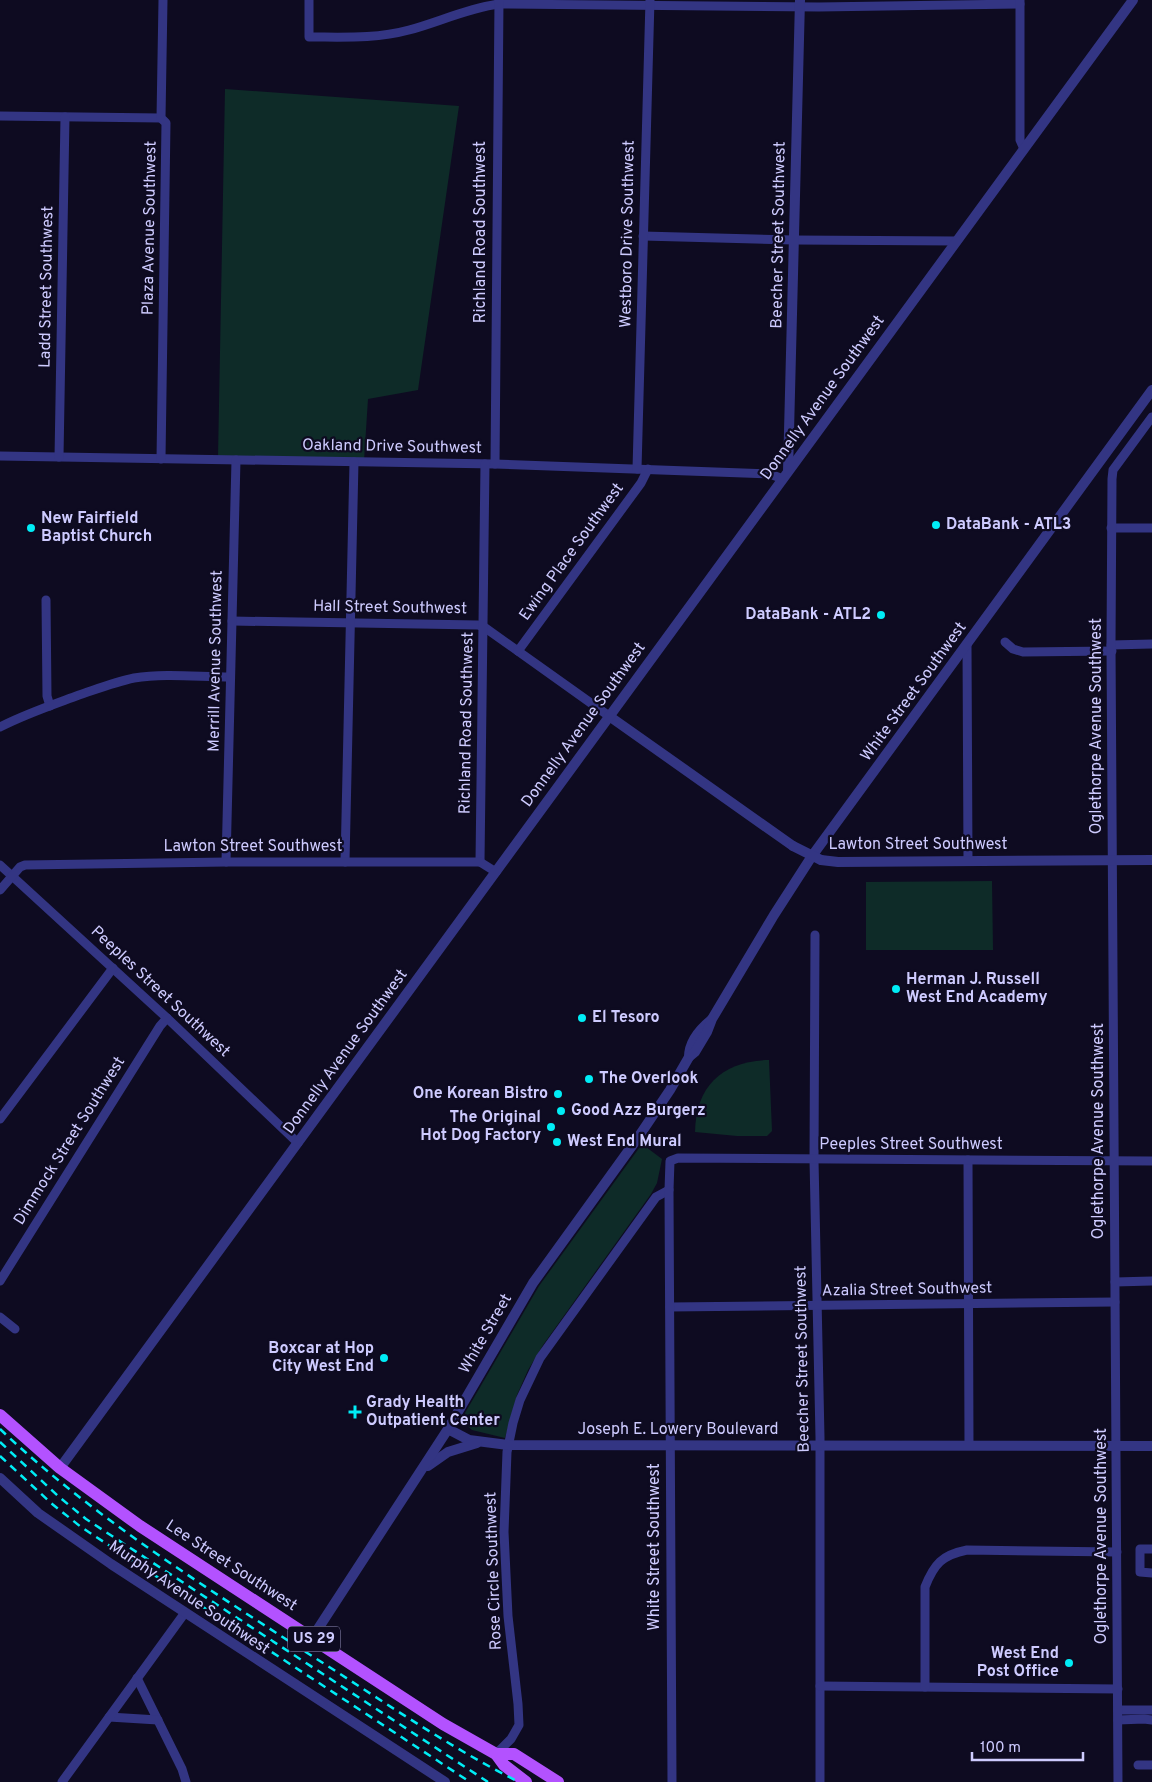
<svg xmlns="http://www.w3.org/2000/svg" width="1152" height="1782" font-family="Overpass,sans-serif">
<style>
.green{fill:#0e2b28}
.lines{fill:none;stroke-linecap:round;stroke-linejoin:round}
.minor{stroke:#333583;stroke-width:9}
.tertiary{stroke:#333583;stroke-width:10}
.primary{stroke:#b352ff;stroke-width:12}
.rail{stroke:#00edf6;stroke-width:2.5;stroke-dasharray:8 6;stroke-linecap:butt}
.tertiary-bridge{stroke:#333583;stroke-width:10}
.poi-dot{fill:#00edf6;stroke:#0e0b21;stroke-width:2}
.labels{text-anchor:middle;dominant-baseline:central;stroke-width:4.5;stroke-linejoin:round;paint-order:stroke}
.shield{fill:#0e0b21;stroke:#9491bc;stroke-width:1}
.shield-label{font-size:15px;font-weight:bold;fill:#cecbff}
.street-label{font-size:16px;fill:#cecbff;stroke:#0e0b21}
.poi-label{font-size:16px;font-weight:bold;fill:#cecbff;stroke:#0e0b21;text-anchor:start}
</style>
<rect width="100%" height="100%" fill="#0e0b21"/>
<g class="green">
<polygon points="225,89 459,106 418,390 368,399 364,461 218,457"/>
<polygon points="992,881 993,950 866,950 866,882"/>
<path d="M769 1060 772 1131 767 1136H737L695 1132C696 1085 723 1061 769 1060Z"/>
<polygon points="642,1144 662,1159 657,1183 651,1194 543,1345 528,1370 517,1395 505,1438 472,1430 464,1423 465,1413 539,1286"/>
</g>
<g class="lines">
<g class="minor">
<path d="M309 0V37C343 37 376 39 409 30 439 22 468 8 499 4L819 7 1020 4"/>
<polyline points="1020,0 1020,140 1024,149"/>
<polyline points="0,116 161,118"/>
<polyline points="643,236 794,240 957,241"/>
<polyline points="0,456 495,464 770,474 783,479"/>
<polyline points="59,457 65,117"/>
<polyline points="161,459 166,123 161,118 163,0"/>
<polyline points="495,464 499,0"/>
<polyline points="637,469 650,0"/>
<polyline points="1111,528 1152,528"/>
<polyline points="46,600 47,696 50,706"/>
<polyline points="232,621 478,625 484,627 609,716"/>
<polyline points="1005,642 1013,649 1023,652 1112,651"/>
<polyline points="967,645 968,861"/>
<polyline points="1111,645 1152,644"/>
<polyline points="518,651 641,483 648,469"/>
<path d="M0 727C25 714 52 705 79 695 97 689 115 682 134 678 165 673 199 677 230 677"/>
<polyline points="226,862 236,460"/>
<polyline points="345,862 354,462"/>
<polyline points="480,862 485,464"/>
<polyline points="0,865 167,1018 298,1143"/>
<polyline points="0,890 20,867 25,865 226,862 480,862 496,872"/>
<polyline points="815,935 814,1160 820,1437 820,1782"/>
<polyline points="0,1119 113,968"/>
<polyline points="968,1160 969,1445"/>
<polyline points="0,1281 160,1026 167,1018"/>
<polyline points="1115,1282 1152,1281"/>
<polyline points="670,1307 1115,1302"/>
<polyline points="0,1317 15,1329"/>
<polyline points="1152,1549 1140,1549 1140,1572 1152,1573"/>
<polyline points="137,1678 182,1769 186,1782"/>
<polyline points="820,1686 1118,1689"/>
<path d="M925 1687V1587C934 1564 942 1555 967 1550L1117 1552"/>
<polyline points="1118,1710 1152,1710"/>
<polyline points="109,1717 158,1720"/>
<polyline points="1118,1720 1144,1719 1152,1720"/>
<polyline points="496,1754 511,1739 519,1725 518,1704 508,1616 504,1532 507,1452 513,1423 520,1400 540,1358 656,1197 669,1190"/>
<polyline points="1138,1765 1152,1765"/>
<polyline points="62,1782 184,1614"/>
<polyline points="672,1782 669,1190 670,1161 678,1158 1152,1161"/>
<polyline points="1118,1782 1111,645 1112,479 1113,470 1152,417"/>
</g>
<g class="tertiary">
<polyline points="788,471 800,0"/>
<polyline points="609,716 793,846"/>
<polyline points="821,860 838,862 1152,860"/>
<path d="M689 1057C689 1041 700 1029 711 1020"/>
<polyline points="448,1429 469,1440 508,1445 1152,1446"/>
<polyline points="428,1466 448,1452 477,1443"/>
<polyline points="60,1468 1133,0"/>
<polyline points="0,1478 38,1513 111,1564 445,1782"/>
<polyline points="312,1638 448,1429 533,1283 637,1139 670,1090 689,1057 695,1052 707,1032 712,1019 774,915 812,856 1152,390"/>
</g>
<g class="primary">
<polyline points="0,1415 60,1468 140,1526 443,1724 496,1754 504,1765 526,1782"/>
<polyline points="496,1754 514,1754 558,1782"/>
</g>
<g class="rail">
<path d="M0 1429C94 1518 204 1586 312 1656 380 1699 447 1746 519 1782"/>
<polyline points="0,1442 58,1496 86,1519 488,1782"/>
<polyline points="0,1456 51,1503 81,1527 470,1782"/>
</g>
<polyline class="tertiary-bridge" points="793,846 821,860"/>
</g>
<g class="poi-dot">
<circle cx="936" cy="525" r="5"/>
<circle cx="31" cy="528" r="5"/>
<circle cx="881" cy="615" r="5"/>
<circle cx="896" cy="989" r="5"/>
<circle cx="582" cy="1018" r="5"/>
<circle cx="589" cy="1079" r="5"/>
<circle cx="558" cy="1094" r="5"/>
<circle cx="561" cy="1111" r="5"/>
<circle cx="551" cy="1127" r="5"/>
<circle cx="557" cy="1142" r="5"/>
<circle cx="384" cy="1358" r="5"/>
<path d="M352.5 1404.5h5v5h5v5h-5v5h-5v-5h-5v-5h5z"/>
<circle cx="1069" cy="1663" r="5"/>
</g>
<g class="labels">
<rect class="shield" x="288" y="1626.5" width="52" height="25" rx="4"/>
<g class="shield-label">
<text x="314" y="1639">US 29</text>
</g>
<g class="street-label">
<text transform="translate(150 228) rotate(-89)">Plaza Avenue Southwest</text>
<text transform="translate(481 232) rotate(-90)">Richland Road Southwest</text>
<text transform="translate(628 234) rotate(-89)">Westboro Drive Southwest</text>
<text transform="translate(779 235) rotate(-89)">Beecher Street Southwest</text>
<text transform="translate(47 287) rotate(-89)">Ladd Street Southwest</text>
<text transform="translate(823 398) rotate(-54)">Donnelly Avenue Southwest</text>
<text transform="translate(392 447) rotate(1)">Oakland Drive Southwest</text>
<text transform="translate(572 552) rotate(-54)">Ewing Place Southwest</text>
<text transform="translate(390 608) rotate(1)">Hall Street Southwest</text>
<text transform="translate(216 661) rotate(-89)">Merrill Avenue Southwest</text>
<text transform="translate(914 692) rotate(-54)">White Street Southwest</text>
<text transform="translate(467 723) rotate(-89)">Richland Road Southwest</text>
<text transform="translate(584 725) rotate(-54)">Donnelly Avenue Southwest</text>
<text transform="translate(1097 726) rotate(-90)">Oglethorpe Avenue Southwest</text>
<text x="918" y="845">Lawton Street Southwest</text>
<text x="253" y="847">Lawton Street Southwest</text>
<text transform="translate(160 992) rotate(43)">Peeples Street Southwest</text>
<text transform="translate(346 1052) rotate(-54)">Donnelly Avenue Southwest</text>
<text transform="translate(1099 1131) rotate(-90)">Oglethorpe Avenue Southwest</text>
<text transform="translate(70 1141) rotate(-58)">Dimmock Street Southwest</text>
<text x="911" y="1145">Peeples Street Southwest</text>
<text transform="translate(907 1290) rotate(-1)">Azalia Street Southwest</text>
<text transform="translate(486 1334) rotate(-60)">White Street</text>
<text transform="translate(803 1359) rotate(-91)">Beecher Street Southwest</text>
<text x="678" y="1430">Joseph E. Lowery Boulevard</text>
<text transform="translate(1102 1536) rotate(-90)">Oglethorpe Avenue Southwest</text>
<text transform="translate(655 1547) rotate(-90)">White Street Southwest</text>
<text transform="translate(231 1566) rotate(33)">Lee Street Southwest</text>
<text transform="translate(494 1571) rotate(-92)">Rose Circle Southwest</text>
<text transform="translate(189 1598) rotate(34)">Murphy Avenue Southwest</text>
</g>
<g class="poi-label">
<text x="41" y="519">New Fairfield<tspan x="41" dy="18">Baptist Church</tspan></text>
<text x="946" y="525">DataBank - ATL3</text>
<text x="871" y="615" text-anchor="end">DataBank - ATL2</text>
<text x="906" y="980">Herman J. Russell<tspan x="906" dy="18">West End Academy</tspan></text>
<text x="592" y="1018">El Tesoro</text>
<text x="599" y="1079">The Overlook</text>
<text x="548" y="1094" text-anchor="end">One Korean Bistro</text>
<text x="571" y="1111">Good Azz Burgerz</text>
<text x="541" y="1118" text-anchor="end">The Original<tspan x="541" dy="18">Hot Dog Factory</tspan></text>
<text x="567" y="1142">West End Mural</text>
<text x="374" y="1349" text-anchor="end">Boxcar at Hop<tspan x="374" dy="18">City West End</tspan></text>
<text x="366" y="1403">Grady Health<tspan x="366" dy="18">Outpatient Center</tspan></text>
<text x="1059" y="1654" text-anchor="end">West End<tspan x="1059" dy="18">Post Office</tspan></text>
</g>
</g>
<path d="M972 1752v8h111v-8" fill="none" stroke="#cecbff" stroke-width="2.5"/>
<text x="980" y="1752" font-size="15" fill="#cecbff" stroke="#0e0b21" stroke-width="4" paint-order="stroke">100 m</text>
</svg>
